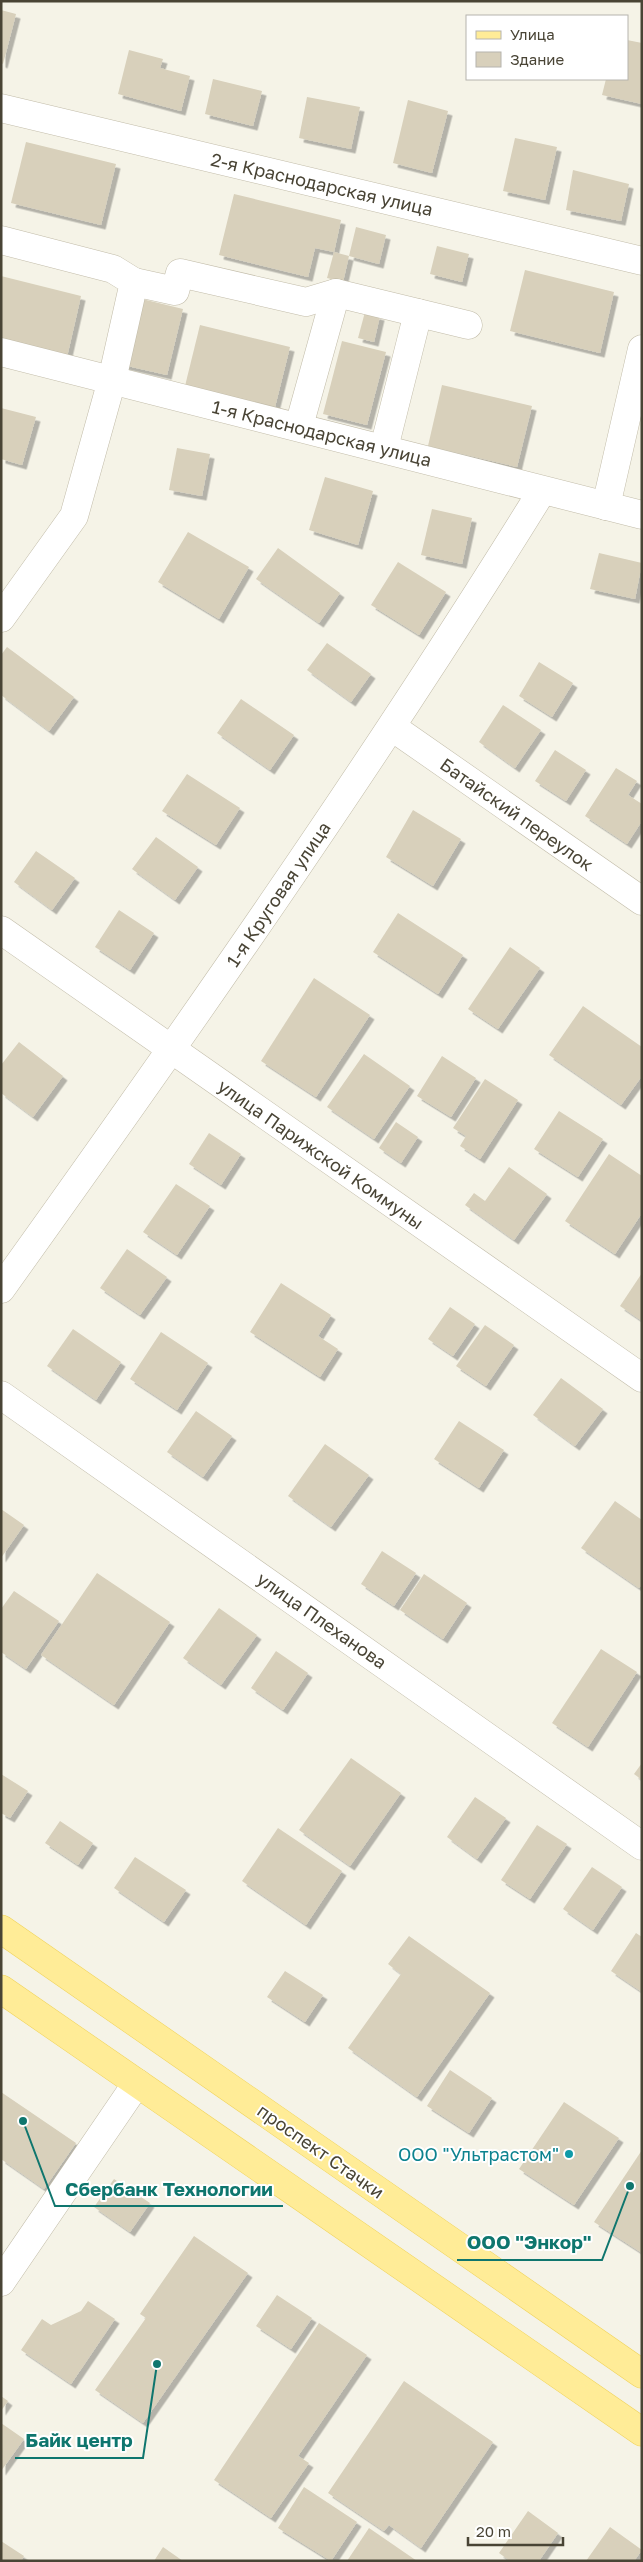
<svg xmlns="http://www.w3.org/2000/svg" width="643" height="2562" font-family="'Golos Text',sans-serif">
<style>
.building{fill:#d8d0bb;filter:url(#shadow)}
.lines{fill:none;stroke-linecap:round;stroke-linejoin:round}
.minor-casing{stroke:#c2bca9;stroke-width:29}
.major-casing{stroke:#f0d35b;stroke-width:29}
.minor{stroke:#fff;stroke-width:28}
.major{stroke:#ffec97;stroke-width:28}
.culture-dot{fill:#0f9aa8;stroke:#fff;stroke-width:2}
.labels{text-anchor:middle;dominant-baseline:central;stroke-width:4;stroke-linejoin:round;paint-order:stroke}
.street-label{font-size:18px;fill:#494435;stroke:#fff}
.culture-label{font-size:18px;fill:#0d838f;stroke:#fff;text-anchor:end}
.leader{fill:none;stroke:#0f766e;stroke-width:2}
.callout-dot{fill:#0f766e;stroke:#fff;stroke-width:2}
.callout-label{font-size:19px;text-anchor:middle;font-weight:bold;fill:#0f766e;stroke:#fff;stroke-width:4;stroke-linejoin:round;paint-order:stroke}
</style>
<defs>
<filter id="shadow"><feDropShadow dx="4.5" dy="4.5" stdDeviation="0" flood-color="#0004"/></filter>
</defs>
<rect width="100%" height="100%" fill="#f5f3e7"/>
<g class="building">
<polygon points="1,10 16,14 3,64 1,63"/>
<polygon points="627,40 642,43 642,104 602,95 606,79 627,79"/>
<polygon points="129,50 163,59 160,68 190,76 181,111 118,94"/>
<polygon points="213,79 262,91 253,126 205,114"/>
<polygon points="307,97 360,107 351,149 299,138"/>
<polygon points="408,100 448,111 432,173 393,163"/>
<polygon points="515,138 557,147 545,200 503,191"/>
<polygon points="26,142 116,164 101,225 11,203"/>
<polygon points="573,170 629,184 621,221 566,210"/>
<polygon points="234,194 341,220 334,252 315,248 308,277 219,255"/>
<polygon points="356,227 386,235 379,264 349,256"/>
<polygon points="437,246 469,254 462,282 430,274"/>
<polygon points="334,252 349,256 343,282 327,278"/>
<polygon points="525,270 614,292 600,353 510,331"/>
<polygon points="1,276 81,296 67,357 1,341"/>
<polygon points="138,298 183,309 167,375 123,365"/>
<polygon points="365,312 380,316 374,342 358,338"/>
<polygon points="200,325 290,347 275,407 185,386"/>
<polygon points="342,341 386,352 367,425 323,414"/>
<polygon points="442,385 532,406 517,467 428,446"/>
<polygon points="1,408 36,417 22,465 1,459"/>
<polygon points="177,448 210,454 202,496 169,490"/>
<polygon points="325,477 373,491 358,545 309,530"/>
<polygon points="432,509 472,518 462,564 421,555"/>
<polygon points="188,532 249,567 219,619 158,582"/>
<polygon points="278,548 340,593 319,623 256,579"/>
<polygon points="599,553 642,563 635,599 590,589"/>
<polygon points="398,562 446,592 419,635 371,605"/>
<polygon points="327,643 371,674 351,702 307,670"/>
<polygon points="7,647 74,697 49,731 1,695 1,655"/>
<polygon points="539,662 573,683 552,717 519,696"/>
<polygon points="241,699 294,735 270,770 217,733"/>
<polygon points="503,705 541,730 515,768 479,742"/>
<polygon points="555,750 586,770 566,801 535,781"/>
<polygon points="616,768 637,781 628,795 642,804 642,821 627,844 585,816"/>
<polygon points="187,774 240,808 216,845 162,811"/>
<polygon points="413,810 461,839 433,886 386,857"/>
<polygon points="156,837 198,867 175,900 132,869"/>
<polygon points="36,851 75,878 52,910 14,882"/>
<polygon points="119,910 154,933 130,970 95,947"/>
<polygon points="398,913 463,955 438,994 373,952"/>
<polygon points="510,947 540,968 498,1029 468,1009"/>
<polygon points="314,978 370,1015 316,1097 261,1061"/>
<polygon points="583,1006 642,1047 642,1076 621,1105 549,1055"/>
<polygon points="19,1042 63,1076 33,1117 1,1093 1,1065"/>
<polygon points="364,1054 410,1086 374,1139 327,1107"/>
<polygon points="442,1056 476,1078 451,1117 417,1096"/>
<polygon points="485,1079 518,1100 480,1159 460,1146 466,1136 453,1128"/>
<polygon points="559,1111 603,1139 578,1177 534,1149"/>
<polygon points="396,1122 418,1137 401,1163 379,1148"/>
<polygon points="209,1133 241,1154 221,1185 189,1164"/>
<polygon points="609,1154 642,1176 642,1213 615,1254 565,1221"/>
<polygon points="509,1167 547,1194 514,1240 465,1205 474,1193 485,1201"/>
<polygon points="176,1184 210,1206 177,1255 143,1232"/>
<polygon points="127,1249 167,1277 140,1315 100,1288"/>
<polygon points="642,1273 642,1321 620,1306"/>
<polygon points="281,1283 331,1315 318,1336 338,1349 320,1377 250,1332"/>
<polygon points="450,1307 475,1324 453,1356 428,1339"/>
<polygon points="485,1325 514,1345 486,1386 456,1366"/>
<polygon points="73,1329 121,1362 96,1400 47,1366"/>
<polygon points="161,1332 208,1363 177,1410 130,1379"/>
<polygon points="561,1378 603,1409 575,1446 533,1415"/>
<polygon points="196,1411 232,1436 203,1477 167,1452"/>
<polygon points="459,1421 504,1450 479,1488 434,1459"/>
<polygon points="325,1444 369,1475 331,1527 288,1496"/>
<polygon points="615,1501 642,1520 642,1584 639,1588 581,1548"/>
<polygon points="1,1509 24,1525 1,1558"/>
<polygon points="382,1551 416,1573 394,1606 361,1584"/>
<polygon points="97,1573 170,1622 114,1705 41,1655"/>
<polygon points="424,1574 467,1603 443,1639 400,1610"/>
<polygon points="14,1591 59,1621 26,1669 1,1652 1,1609"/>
<polygon points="219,1608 257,1635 221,1685 183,1658"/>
<polygon points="601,1649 637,1672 588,1747 552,1723"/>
<polygon points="276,1651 308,1673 283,1710 251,1688"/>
<polygon points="351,1758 401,1793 350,1866 299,1830"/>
<polygon points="642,1763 642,1780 634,1774"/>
<polygon points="1,1774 28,1791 10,1818 1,1813"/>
<polygon points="475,1797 506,1818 477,1859 447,1837"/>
<polygon points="60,1821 93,1843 78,1865 45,1843"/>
<polygon points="537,1825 567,1844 530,1899 501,1880"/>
<polygon points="278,1828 342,1871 306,1925 242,1881"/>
<polygon points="135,1857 186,1890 164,1922 114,1888"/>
<polygon points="592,1867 622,1887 593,1930 563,1909"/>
<polygon points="636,1933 642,1937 642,1992 611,1971"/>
<polygon points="409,1936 490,1993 417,2097 348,2048 401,1974 388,1964"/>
<polygon points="285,1971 323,1995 305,2022 267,1997"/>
<polygon points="450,2070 492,2098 469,2133 427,2106"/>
<polygon points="1,2092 76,2143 44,2189 1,2159"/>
<polygon points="564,2102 619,2138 574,2205 519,2169"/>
<polygon points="642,2150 642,2253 594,2222"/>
<polygon points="114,2179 150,2203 130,2232 94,2207"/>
<polygon points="194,2236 248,2273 143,2423 95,2390 146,2318 140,2314"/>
<polygon points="277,2295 312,2318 291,2349 256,2326"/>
<polygon points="88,2301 115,2319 71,2384 21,2350 42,2319 51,2325 81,2311"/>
<polygon points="319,2323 367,2355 298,2456 309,2463 271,2518 214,2480"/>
<polygon points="404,2381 493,2442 421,2548 389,2525 384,2531 328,2493"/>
<polygon points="1,2396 8,2401 1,2411"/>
<polygon points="1,2423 24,2439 1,2471"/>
<polygon points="304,2487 357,2522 331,2561 278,2528"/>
<polygon points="528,2511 558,2533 539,2561 510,2561 499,2553"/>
<polygon points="610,2527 642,2550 634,2561 586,2561"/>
<polygon points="369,2528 417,2561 347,2561"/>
<polygon points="1,2541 24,2556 21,2561 1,2561"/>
<polygon points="163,2547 183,2561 154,2561"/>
</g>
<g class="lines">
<defs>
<g id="minor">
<polyline points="1,108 642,261"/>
<polyline points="1,240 113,269 134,282 112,380 74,516 1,618"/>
<polyline points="134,282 175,291 180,273 306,302 336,293 468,325"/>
<polyline points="1,352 642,515"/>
<polyline points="299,426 336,293"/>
<polyline points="384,448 418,313"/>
<polyline points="606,506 642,349"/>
<polyline points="392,727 642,901"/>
<polyline points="1,930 642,1378"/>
<path d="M1 1289C188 1028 373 764 542 491"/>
<polyline points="1,1395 642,1846"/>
<polyline points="1,2282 137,2083"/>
</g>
<g id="major">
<polyline points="1,1929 642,2374"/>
<polyline points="1,1989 642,2432"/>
</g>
</defs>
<use href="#minor" class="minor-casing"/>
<use href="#major" class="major-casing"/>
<use href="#minor" class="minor"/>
<use href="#major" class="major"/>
</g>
<circle class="culture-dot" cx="569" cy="2154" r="5"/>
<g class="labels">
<g class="street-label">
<text transform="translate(322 184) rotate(13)">2-я Краснодарская улица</text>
<text transform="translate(322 433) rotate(14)">1-я Краснодарская улица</text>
<text transform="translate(517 814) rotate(35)">Батайский переулок</text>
<text transform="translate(278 894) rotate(-56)">1-я Круговая улица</text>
<text transform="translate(321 1154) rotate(35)">улица Парижской Коммуны</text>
<text transform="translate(322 1620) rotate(35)">улица Плеханова</text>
<text transform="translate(321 2151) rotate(35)">проспект Стачки</text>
</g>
<g class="culture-label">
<text x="559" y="2154">ООО "Ультрастом"</text>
</g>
</g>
<path class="leader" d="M23 2121L55 2206H283M630 2186L602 2260H457M157 2364L143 2458H15"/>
<g class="callout-dot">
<circle cx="23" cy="2121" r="5"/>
<circle cx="630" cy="2186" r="5"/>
<circle cx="157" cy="2364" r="5"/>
</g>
<g class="callout-label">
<text x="169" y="2196">Сбербанк Технологии</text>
<text x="529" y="2249">ООО "Энкор"</text>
<text x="79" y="2447">Байк центр</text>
</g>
<rect width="643" height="2562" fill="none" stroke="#494435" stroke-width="5"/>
<rect x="466" y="15" width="162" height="65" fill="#ffffff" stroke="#b6b4ae"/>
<rect x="476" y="31" width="25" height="8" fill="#ffec97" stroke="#b6b4ae"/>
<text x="510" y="40" font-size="15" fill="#494435">Улица</text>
<rect x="476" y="52" width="25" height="15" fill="#d8d0bb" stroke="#b6b4ae"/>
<text x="510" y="65" font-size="15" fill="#494435">Здание</text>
<path d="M468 2537v8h95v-8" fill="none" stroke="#494435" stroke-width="2.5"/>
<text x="476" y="2537" font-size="15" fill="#494435" stroke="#ffffff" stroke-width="4" paint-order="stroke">20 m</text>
</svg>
